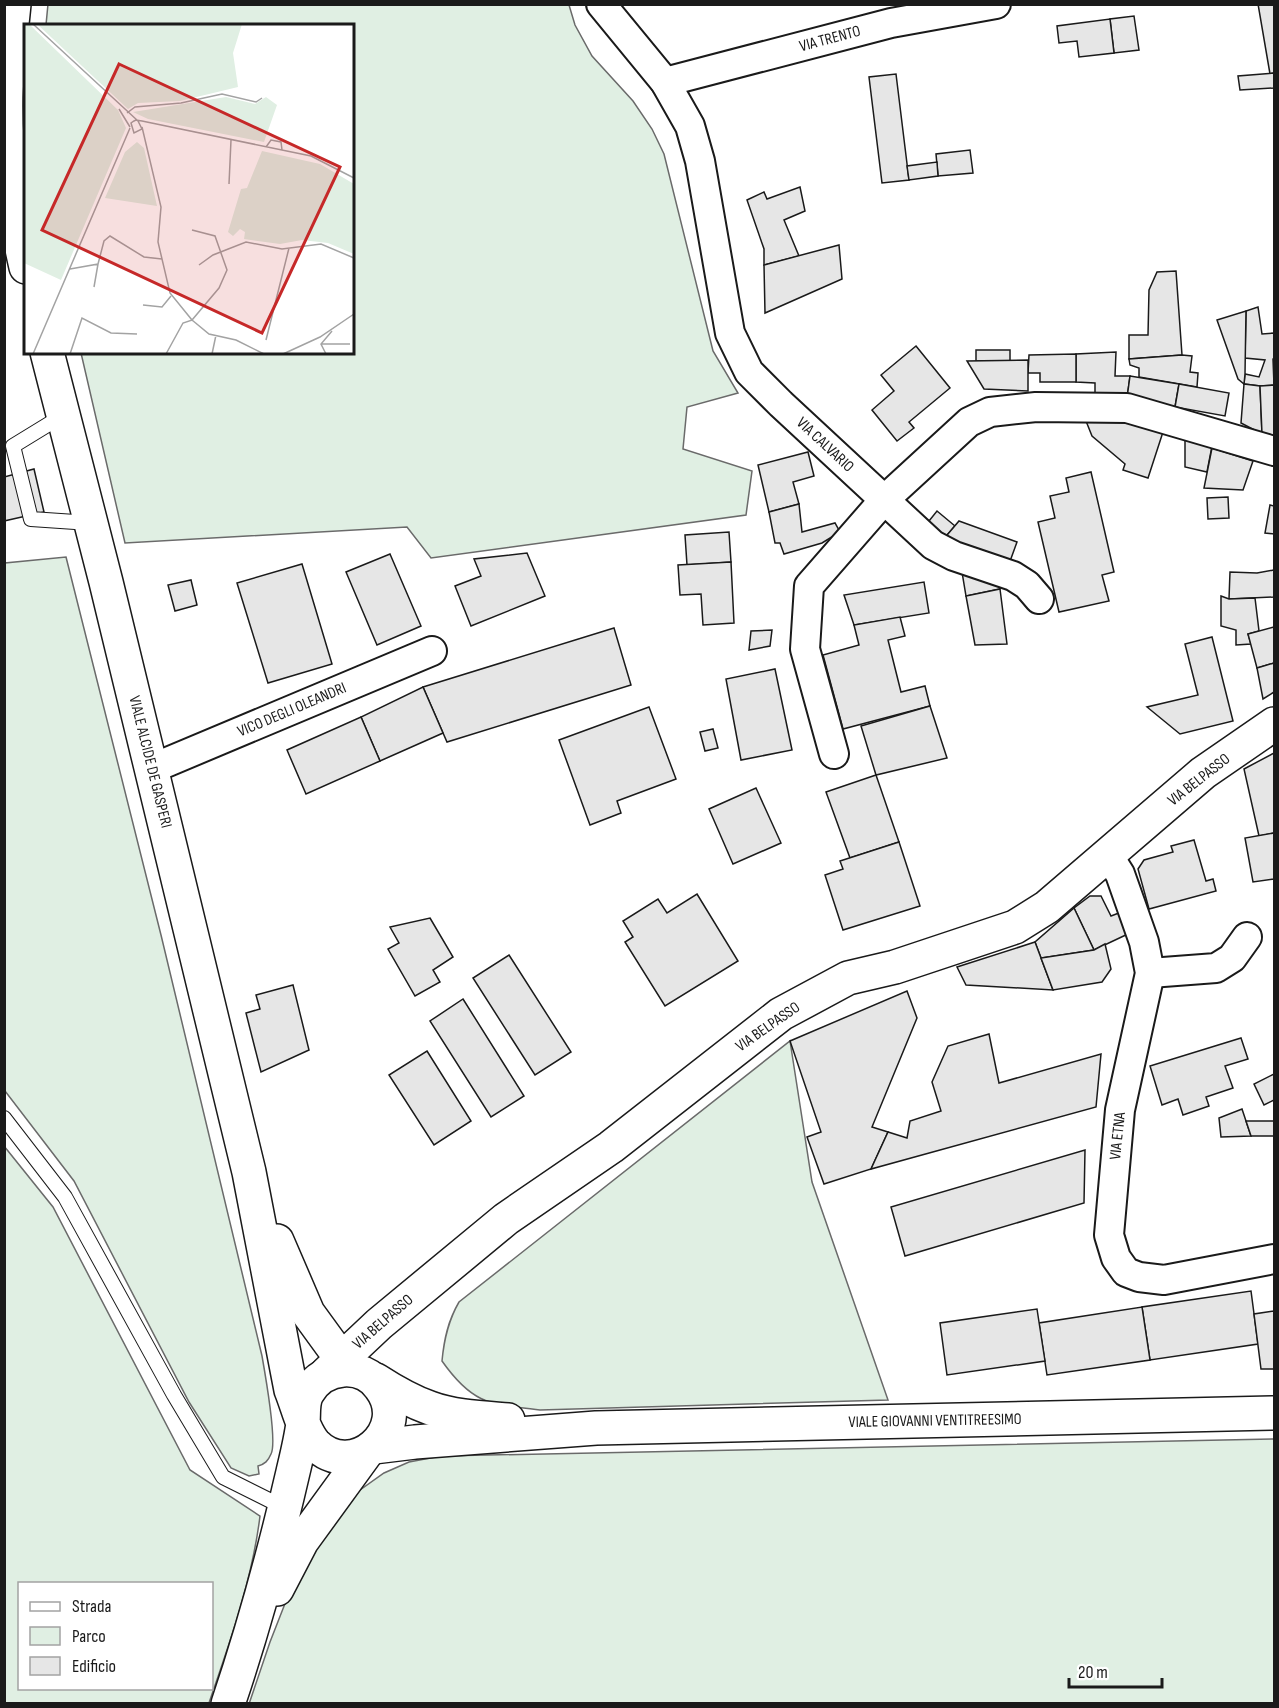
<svg xmlns="http://www.w3.org/2000/svg" width="1279" height="1708" font-family="'Sofia Sans Condensed',sans-serif">
<style>
.green{fill:#e0efe3;stroke:#6a6a6a;stroke-width:1.5;fill-rule:evenodd}
.building{fill:#e6e6e6;stroke:#1a1a1a;stroke-width:1.5}
.lines{fill:none;stroke-linecap:round;stroke-linejoin:round}
.lane-casing{stroke:#1a1a1a;stroke-width:16}
.street-casing{stroke:#1a1a1a;stroke-width:32}
.secondary-casing{stroke:#1a1a1a;stroke-width:36}
.lane{stroke:#fff;stroke-width:14}
.street{stroke:#fff;stroke-width:28}
.secondary{stroke:#fff;stroke-width:33}
.labels{text-anchor:middle;dominant-baseline:central;stroke-width:4.5;stroke-linejoin:round;paint-order:stroke}
.street-label{font-size:16px;fill:#1a1a1a;stroke:#fff}
.inset-road{fill:none;stroke:#a3a3a3;stroke-width:1.5}
.view{fill:#c62828;fill-opacity:0.15;stroke:#c62828;stroke-width:3}
.inset-edge{fill:none;stroke:#1a1a1a;stroke-width:3}
</style>
<rect width="100%" height="100%" fill="#fff"/>
<g class="green">
<polygon points="48,4 569,5 575,25 592,56 633,101 652,129 664,154 713,351 738,393 687,407 683,449 752,471 746,515 431,558 407,527 125,543 81,353 352,352 352,26 46,25"/>
<path d="M66 557 161 935 262 1356C265 1373 277 1443 271 1454 268 1461 265 1464 258 1466L259 1474 249 1476 231 1468 189 1402 74 1181 5 1091V563Z"/>
<path d="M790 1041 812 1182 888 1400 540 1410C490 1404 473 1405 442 1361 444 1339 448 1321 459 1302Z"/>
<path d="M4 1146 53 1207 190 1470 260 1516C252 1581 230 1642 209 1703H5ZM20 1584H212V1688H20Z"/>
<polygon points="1274,1439 1274,1703 249,1704 270,1642 295,1578 353,1495 384,1473 409,1462 441,1456"/>
</g>
<g class="building">
<polygon points="1258,4 1274,4 1274,73 1270,74"/>
<polygon points="1134,16 1139,50 1114,53 1110,19"/>
<polygon points="1110,19 1114,53 1079,57 1077,41 1059,43 1057,26"/>
<polygon points="1274,73 1274,88 1240,90 1238,76"/>
<polygon points="896,74 909,180 882,183 869,77"/>
<polygon points="970,150 973,173 938,176 936,154"/>
<polygon points="937,162 938,176 909,180 907,166"/>
<polygon points="800,187 805,211 784,220 799,256 764,265 764,249 747,200 764,192 767,199"/>
<polygon points="839,245 842,279 765,313 764,265"/>
<polygon points="1176,271 1182,355 1129,359 1129,335 1148,335 1149,290 1157,272"/>
<polygon points="1258,307 1262,334 1274,333 1274,358 1273,359 1274,385 1260,386 1244,384 1245,374 1259,377 1265,360 1245,358 1246,311"/>
<polygon points="1246,311 1245,374 1244,384 1238,379 1217,320"/>
<polygon points="916,346 950,388 909,422 914,428 897,441 872,410 894,391 881,375"/>
<rect x="976" y="350" width="34" height="11"/>
<polygon points="1116,352 1115,376 1130,376 1127,398 1095,397 1095,383 1076,382 1076,354"/>
<polygon points="1076,354 1076,382 1040,382 1040,373 1028,373 1029,355"/>
<polygon points="1182,355 1192,356 1190,372 1198,373 1197,387 1139,377 1139,368 1130,365 1129,359"/>
<polygon points="1028,360 1028,391 984,389 967,361"/>
<polygon points="1130,376 1179,384 1175,407 1127,398"/>
<polygon points="1179,384 1229,393 1225,416 1175,407"/>
<polygon points="1244,384 1260,386 1262,434 1241,423"/>
<polygon points="1274,385 1274,437 1262,434 1260,386"/>
<polygon points="1123,420 1163,432 1148,478 1123,470 1125,464 1092,436 1086,421"/>
<polygon points="1185,440 1213,441 1207,472 1185,467"/>
<polygon points="1212,448 1253,461 1243,490 1204,488"/>
<polygon points="808,452 814,476 793,482 799,504 769,512 758,465"/>
<polygon points="34,469 44,512 4,521 4,477"/>
<polygon points="1091,472 1114,572 1102,575 1109,601 1059,612 1038,522 1055,518 1050,496 1069,492 1066,478"/>
<polygon points="1228,497 1229,518 1208,519 1207,498"/>
<polygon points="799,504 802,532 835,523 840,532 822,543 784,554 780,543 775,543 769,512"/>
<polygon points="1270,505 1274,506 1274,534 1265,533"/>
<polygon points="937,511 955,526 942,541 925,526"/>
<polygon points="959,521 1017,542 1009,564 942,541"/>
<polygon points="729,532 731,562 687,565 685,535"/>
<polygon points="527,553 545,596 471,626 455,586 481,576 474,559"/>
<polygon points="390,554 421,626 377,645 346,572"/>
<polygon points="731,562 734,623 703,625 701,594 680,595 678,565"/>
<polygon points="302,564 332,664 268,683 237,583"/>
<polygon points="1274,570 1274,597 1229,599 1230,572 1257,573"/>
<polygon points="962,572 1000,584 1000,589 966,596"/>
<polygon points="191,580 197,605 175,611 168,585"/>
<polygon points="924,582 929,613 854,625 844,595"/>
<polygon points="1000,589 1007,644 975,645 966,596"/>
<polygon points="1221,596 1229,599 1255,598 1259,631 1248,634 1251,644 1236,645 1236,630 1221,626"/>
<polygon points="900,617 905,636 888,640 901,692 925,686 930,706 843,729 823,655 859,645 854,625"/>
<polygon points="1274,627 1274,663 1257,668 1248,634"/>
<polygon points="614,628 631,685 447,742 423,687"/>
<polygon points="772,630 770,646 749,650 751,631"/>
<polygon points="1212,637 1233,721 1180,734 1147,707 1198,695 1185,644"/>
<polygon points="1274,663 1274,692 1263,699 1257,668"/>
<polygon points="775,669 792,750 741,760 726,679"/>
<polygon points="423,687 443,733 380,761 361,717"/>
<polygon points="930,706 947,758 876,775 861,726"/>
<polygon points="649,707 676,779 617,801 621,813 590,825 559,740"/>
<polygon points="361,717 380,761 306,794 287,750"/>
<polygon points="713,729 718,748 705,751 700,732"/>
<polygon points="1274,753 1274,833 1259,836 1244,769"/>
<polygon points="876,775 899,842 850,858 826,792"/>
<polygon points="756,788 781,843 733,864 709,809"/>
<polygon points="1274,833 1274,879 1253,882 1245,838"/>
<polygon points="1194,840 1206,881 1213,879 1216,891 1149,909 1138,869 1144,860 1173,852 1171,846"/>
<polygon points="899,842 920,906 843,930 825,875 843,869 840,861"/>
<polygon points="697,894 738,961 665,1006 625,942 633,937 623,921 658,899 667,913"/>
<polygon points="1090,896 1101,896 1111,916 1124,911 1130,933 1094,950 1074,908"/>
<polygon points="1074,908 1094,950 1041,958 1035,942"/>
<polygon points="430,918 453,957 433,970 440,982 415,996 388,949 399,943 390,927"/>
<polygon points="1035,942 1053,990 966,985 957,967"/>
<polygon points="1105,944 1111,969 1102,982 1053,990 1041,958 1094,950"/>
<polygon points="509,955 571,1052 535,1075 473,978"/>
<polygon points="293,985 309,1050 261,1072 246,1013 260,1009 256,995"/>
<polygon points="907,991 917,1018 872,1127 888,1132 871,1169 824,1184 807,1137 821,1132 790,1041"/>
<polygon points="463,999 524,1096 491,1117 430,1021"/>
<polygon points="989,1034 999,1083 1101,1054 1096,1107 871,1169 888,1132 907,1138 910,1121 941,1111 932,1082 948,1046"/>
<polygon points="1241,1038 1248,1059 1225,1066 1233,1088 1206,1097 1209,1106 1183,1115 1178,1099 1162,1105 1150,1066"/>
<polygon points="427,1051 471,1121 434,1145 389,1075"/>
<polygon points="1274,1074 1274,1100 1264,1105 1254,1084"/>
<polygon points="1242,1109 1251,1136 1221,1137 1219,1118"/>
<polygon points="1246,1121 1274,1121 1274,1136 1251,1136"/>
<polygon points="1085,1150 1084,1203 905,1256 891,1207"/>
<polygon points="1251,1291 1258,1344 1150,1360 1142,1307"/>
<polygon points="1142,1307 1150,1360 1047,1375 1039,1323"/>
<polygon points="1037,1309 1045,1361 947,1375 940,1323"/>
<polygon points="1274,1311 1274,1369 1261,1369 1254,1314"/>
</g>
<g class="lines">
<defs>
<g id="lane">
<polyline points="62,416 13,446 31,519 90,523"/>
<polyline points="4,1118 65,1197 174,1395 223,1477 285,1508"/>
</g>
<g id="street">
<polyline points="601,4 665,82 690,126 700,161 730,333 749,372 781,404 933,545 954,556 1013,576 1027,585 1039,599"/>
<polyline points="665,82 891,23 996,4"/>
<polyline points="834,754 805,649 809,586 884,500 969,422 990,412 1036,407 1127,408 1274,451"/>
<polyline points="151,769 432,651"/>
<polyline points="1108,855 1120,874 1144,942 1150,973 1120,1110 1109,1235 1116,1258 1126,1272 1139,1277 1164,1280 1274,1259"/>
<polyline points="1150,973 1216,968 1232,958 1247,937"/>
</g>
<g id="secondary">
<path d="M14 4C11 35 7 66 6 97 5 154 13 211 26 267"/>
<path d="M47 352 106 582 249 1172 291 1390C298 1407 303 1431 315 1444 352 1482 413 1430 380 1387 362 1362 324 1365 308 1392 302 1401 304 1412 303 1423 301 1439 297 1455 293 1472 275 1550 254 1627 228 1704"/>
<polyline points="277,1241 308,1313 332,1346 356,1370"/>
<polyline points="327,1373 379,1324 506,1219 611,1147 781,1014 848,978 895,967 1015,927 1047,907 1203,773 1274,724"/>
<path d="M376 1380C393 1391 410 1401 430 1408 454 1417 483 1418 508 1420"/>
<polyline points="374,1447 415,1442 596,1428 1274,1413"/>
<polyline points="277,1589 302,1541 366,1453"/>
</g>
</defs>
<use href="#lane" class="lane-casing"/>
<use href="#street" class="street-casing"/>
<use href="#secondary" class="secondary-casing"/>
<use href="#lane" class="lane"/>
<use href="#street" class="street"/>
<use href="#secondary" class="secondary"/>
</g>
<g class="labels">
<g class="street-label">
<text transform="translate(830 39) rotate(-15)">VIA TRENTO</text>
<text transform="translate(825 445) rotate(43)">VIA CALVARIO</text>
<text transform="translate(292 710) rotate(-23)">VICO DEGLI OLEANDRI</text>
<text transform="translate(150 762) rotate(76)">VIALE ALCIDE DE GASPERI</text>
<text transform="translate(1199 780) rotate(-38)">VIA BELPASSO</text>
<text transform="translate(768 1027) rotate(-35)">VIA BELPASSO</text>
<text transform="translate(1118 1136) rotate(-84)">VIA ETNA</text>
<text transform="translate(383 1322) rotate(-41)">VIA BELPASSO</text>
<text transform="translate(935 1421) rotate(-1)">VIALE GIOVANNI VENTITREESIMO</text>
</g>
</g>
<g transform="translate(24 24)">
<rect width="330" height="330" fill="#fff"/>
<path d="M5 0 94 86 102 104 37 256 0 239V1ZM13 0H218L209 29 214 63 156 77 114 79 104 85ZM202 73 231 80 242 73 253 81 240 118 124 95 109 88ZM113 118 120 124 133 182 81 174 101 128ZM238 127 296 140 330 160V230L304 219 278 216 256 220 220 215 221 208 216 205 209 212 204 208 217 165 223 164Z" fill="#e0efe3"/>
<path class="inset-road" d="M9 0 114 97M95 85 106 103M103 89 111 83 157 79 198 70 232 78 238 74M114 97 118 105 110 109 107 99 110 97 112 96 118 97 287 132 330 154M118 103 137 183 134 218 146 269 168 296 195 264 203 246 191 212 168 206M242 123 247 116 257 118 258 126M205 160 207 116M175 241 189 231 222 218 258 225 297 220 330 234M46 245 74 240 80 217 86 212 120 233 138 235M70 263 74 240M119 281 138 283 147 272M242 316 265 224M297 320H326M9 330 106 104M46 330 58 294 87 309 113 310M142 330 159 299 168 296 185 310 212 316 240 330M188 330 192 311M259 330 296 313 330 290M302 330 297 320 308 307"/>
<path class="view" d="M95 40 316 143 238 309 18 206Z"/>
<rect width="330" height="330" class="inset-edge"/>
</g>
<rect width="1279" height="1708" fill="none" stroke="#1a1a1a" stroke-width="12"/>
<rect x="18" y="1582" width="195" height="108" fill="#ffffff" stroke="#a3a3a3" stroke-width="1.5"/>
<rect x="30" y="1602" width="30" height="9" fill="#ffffff" stroke="#a3a3a3" stroke-width="1.5"/>
<text x="72" y="1612" font-size="18" fill="#1a1a1a">Strada</text>
<rect x="30" y="1627" width="30" height="18" fill="#e0efe3" stroke="#a3a3a3" stroke-width="1.5"/>
<text x="72" y="1642" font-size="18" fill="#1a1a1a">Parco</text>
<rect x="30" y="1657" width="30" height="18" fill="#e6e6e6" stroke="#a3a3a3" stroke-width="1.5"/>
<text x="72" y="1672" font-size="18" fill="#1a1a1a">Edificio</text>
<path d="M1069 1678v9h93v-9" fill="none" stroke="#1a1a1a" stroke-width="3"/>
<text x="1078" y="1678" font-size="18" fill="#1a1a1a" stroke="#ffffff" stroke-width="4.5" paint-order="stroke">20 m</text>
</svg>
